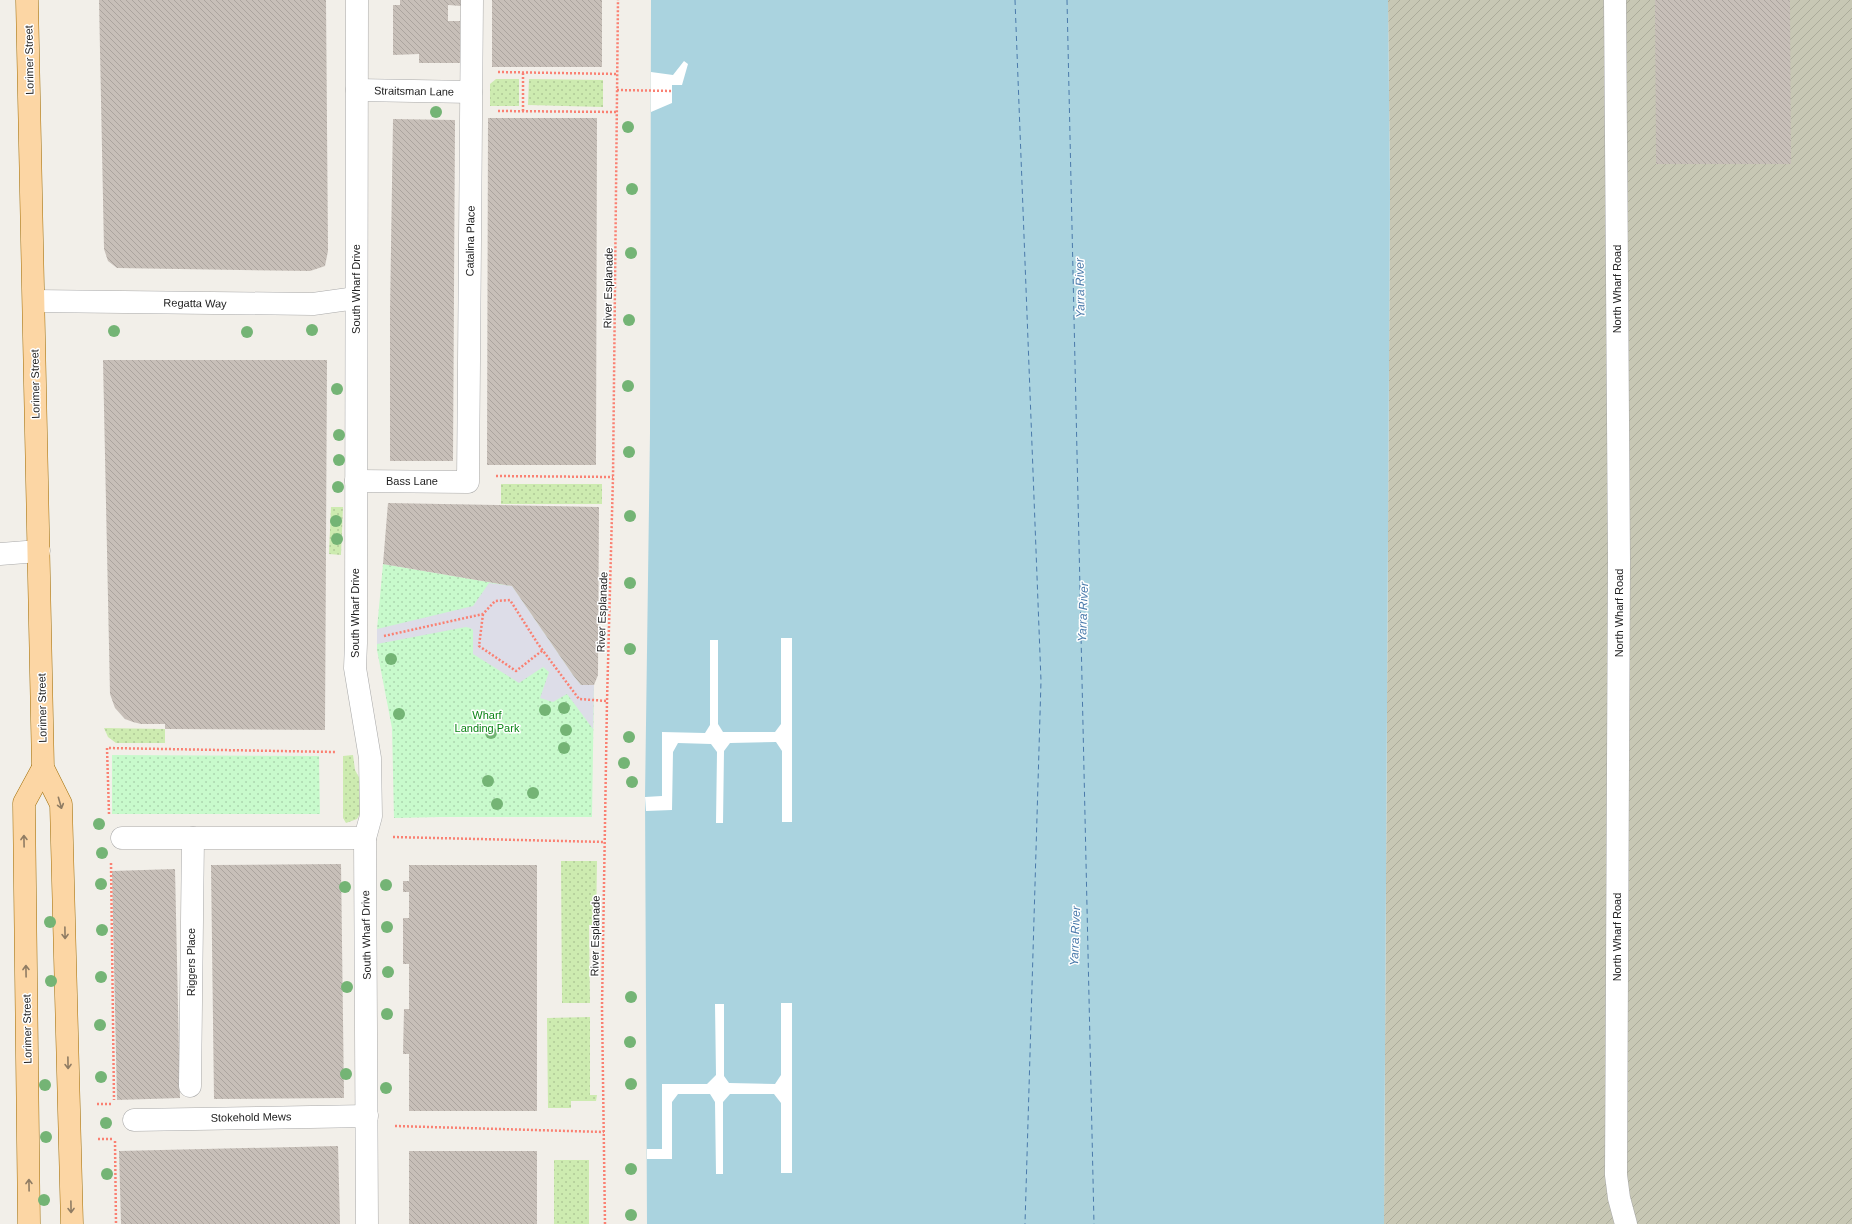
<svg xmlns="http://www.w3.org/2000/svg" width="1852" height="1224" font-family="Helvetica,sans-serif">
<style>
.construction{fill:url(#construction-furrows)}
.grass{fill:url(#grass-dots)}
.park{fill:url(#park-dots)}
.plaza{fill:#dddde8}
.water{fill:#aad3df}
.pier{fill:#fff}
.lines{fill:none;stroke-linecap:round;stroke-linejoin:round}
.ferry{stroke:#4a7aab;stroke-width:1;stroke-dasharray:5 4;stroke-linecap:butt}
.building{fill:url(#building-back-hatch)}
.minor-casing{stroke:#a9a9a9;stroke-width:23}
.major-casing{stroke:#a06b00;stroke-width:23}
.path{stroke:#fa8072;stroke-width:2.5;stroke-dasharray:2 2;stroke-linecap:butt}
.minor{stroke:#fff;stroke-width:22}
.major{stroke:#fcd6a4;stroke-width:22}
.tree{fill:#74b475}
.oneway{stroke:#8f7c63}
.labels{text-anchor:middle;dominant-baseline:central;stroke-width:3;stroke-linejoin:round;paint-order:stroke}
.street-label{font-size:11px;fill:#222;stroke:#fff}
.park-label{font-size:11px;fill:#0c8416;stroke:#fff}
.water-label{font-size:12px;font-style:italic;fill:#4a7aab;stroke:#fff}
</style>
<defs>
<pattern id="construction-furrows" width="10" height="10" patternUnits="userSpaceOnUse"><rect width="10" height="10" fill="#c7c7b4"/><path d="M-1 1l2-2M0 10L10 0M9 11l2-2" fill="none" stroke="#abab9a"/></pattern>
<pattern id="grass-dots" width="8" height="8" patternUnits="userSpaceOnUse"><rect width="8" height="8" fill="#cdebb0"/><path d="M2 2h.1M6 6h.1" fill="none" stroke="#b0c997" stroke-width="1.8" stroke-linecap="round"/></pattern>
<pattern id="park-dots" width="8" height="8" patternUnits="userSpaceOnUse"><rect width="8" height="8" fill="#c8facc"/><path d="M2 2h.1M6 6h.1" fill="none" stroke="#acd6af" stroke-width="1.8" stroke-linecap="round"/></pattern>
<pattern id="building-back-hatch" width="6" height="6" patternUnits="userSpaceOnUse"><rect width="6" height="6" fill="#c7bfb8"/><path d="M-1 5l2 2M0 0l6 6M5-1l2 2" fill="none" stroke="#aba49e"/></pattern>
</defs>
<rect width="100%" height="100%" fill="#f2efe9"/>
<polygon class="construction" points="1388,0 1852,0 1852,1224 1384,1224 1390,193"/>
<g class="grass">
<polygon points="496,79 519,79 519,106 490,106 490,84"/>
<polygon points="529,79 603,80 603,107 528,105"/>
<rect x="501" y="484" width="101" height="20"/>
<polygon points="331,507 343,507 341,555 329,554"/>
<polygon points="104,728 165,729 165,743 116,743 108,737"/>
<polygon points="353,755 355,770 362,783 362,810 357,819 346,823 343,818 343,756"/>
<polygon points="561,861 597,861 596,925 589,925 590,1003 562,1003"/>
<polygon points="590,1017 590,1095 597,1095 596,1101 571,1101 571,1108 548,1108 547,1018"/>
<rect x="554" y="1160" width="35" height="64"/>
</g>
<g class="park">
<polygon points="383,564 512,586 573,675 581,685 594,685 592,817 440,817 394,818 392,728 377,650 377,629"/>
<polygon points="112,755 319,756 320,814 112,814"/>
</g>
<polygon class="plaza" points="489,583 512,586 573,675 581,685 594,685 593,729 567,694 553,702 540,698 549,672 543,667 519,683 473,654 473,630 470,628 466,627 377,644 377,629 473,606"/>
<polygon class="water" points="651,0 1388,0 1390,193 1384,1224 647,1224 645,797 650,433"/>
<g class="pier">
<polygon points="684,61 688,64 682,85 672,85 672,103 651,112 651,72 673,75"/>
<polygon points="781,638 792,638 792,822 782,822 782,751 776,742 730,743 724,751 723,823 716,823 717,752 711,744 678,743 673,752 672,810 646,811 645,797 662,796 662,732 705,733 710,725 710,640 718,640 718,724 723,732 775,732 781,724"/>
<polygon points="781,1003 792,1003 792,1173 781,1173 781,1103 774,1094 730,1094 723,1102 723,1174 716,1174 715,1102 710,1094 678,1094 672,1102 672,1159 647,1159 647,1149 662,1149 662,1084 707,1084 716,1075 715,1004 724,1004 724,1076 729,1083 775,1084 781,1075"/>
</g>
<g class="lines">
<g class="ferry">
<polyline points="1015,0 1041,681 1025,1224"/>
<polyline points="1067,0 1094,1224"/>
</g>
</g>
<g class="building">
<polygon points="99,0 326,0 328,251 325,266 310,271 117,268 108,261 104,249"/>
<polygon points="400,0 461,0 461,6 448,5 448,21 460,21 460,63 419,63 419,54 393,55 393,5 400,5"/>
<rect x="492" y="0" width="110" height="67"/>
<polygon points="1655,0 1790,0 1791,164 1656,164"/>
<polygon points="488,118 597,118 596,465 487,465"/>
<polygon points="393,119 455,120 453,461 390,461 390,311"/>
<polygon points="103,360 327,360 325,730 165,729 165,724 141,724 133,722 125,719 115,708 110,694"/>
<polygon points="388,503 599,507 598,675 594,685 581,685 573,675 512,586 383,564"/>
<polygon points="341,864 344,1098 214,1099 211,865"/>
<polygon points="409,865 537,865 537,1111 409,1111 409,1054 403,1054 404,1009 409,1009 409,964 403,964 403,918 409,918 409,892 403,892 403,881 409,881"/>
<polygon points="175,869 180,1098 117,1100 112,871"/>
<polygon points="338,1146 340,1224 121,1224 119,1151"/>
<rect x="409" y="1151" width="128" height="73"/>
</g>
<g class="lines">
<defs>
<g id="minor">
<polyline points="357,0 356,643 355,668 370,758 371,816 365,838 367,1224"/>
<polyline points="1615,0 1619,560 1616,1175 1619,1198 1626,1224"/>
<polyline points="357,90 471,92"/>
<polyline points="34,301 313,304 356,298"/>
<polyline points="356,481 468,482 472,0"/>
<polyline points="0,554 39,551"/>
<polyline points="122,838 365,838"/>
<polyline points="190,1086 193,838"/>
<polyline points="134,1120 367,1116"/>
</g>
<g id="major">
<polyline points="27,0 43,768 61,804 72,1224"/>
<polyline points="29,1224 24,803 43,768"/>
</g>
</defs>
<use href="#minor" class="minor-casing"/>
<use href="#major" class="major-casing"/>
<g class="path">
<polyline points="498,72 618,74"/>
<polyline points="617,90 672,91"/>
<polyline points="498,111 618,112"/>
<polyline points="523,111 523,72"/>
<polyline points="496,476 613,477"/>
<polyline points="483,614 479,646 516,671 543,650"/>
<polyline points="384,636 483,614 495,601 510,600 538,644 579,699 607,701"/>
<polyline points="109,814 107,748 336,752"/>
<polyline points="393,837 605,842"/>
<polyline points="111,863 114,1100"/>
<polyline points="97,1104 112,1104"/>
<polyline points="395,1126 604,1132"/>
<polyline points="98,1139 113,1139"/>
<polyline points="115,1141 116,1224"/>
<polyline points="605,1224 602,1007 607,701 613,477 618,0"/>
</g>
<use href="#minor" class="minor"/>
<use href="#major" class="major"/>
</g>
<g class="tree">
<circle cx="436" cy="112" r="6"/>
<circle cx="628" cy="127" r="6"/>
<circle cx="632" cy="189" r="6"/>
<circle cx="631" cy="253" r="6"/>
<circle cx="629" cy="320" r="6"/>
<circle cx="312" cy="330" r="6"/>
<circle cx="114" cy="331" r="6"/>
<circle cx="247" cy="332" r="6"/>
<circle cx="628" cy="386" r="6"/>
<circle cx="337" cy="389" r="6"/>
<circle cx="339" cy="435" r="6"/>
<circle cx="629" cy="452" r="6"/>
<circle cx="339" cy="460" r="6"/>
<circle cx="338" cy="487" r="6"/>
<circle cx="630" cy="516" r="6"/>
<circle cx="336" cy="521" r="6"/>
<circle cx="337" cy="539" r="6"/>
<circle cx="630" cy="583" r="6"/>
<circle cx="630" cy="649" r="6"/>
<circle cx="391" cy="659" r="6"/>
<circle cx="564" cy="708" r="6"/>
<circle cx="545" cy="710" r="6"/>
<circle cx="399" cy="714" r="6"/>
<circle cx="566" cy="730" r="6"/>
<circle cx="491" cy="733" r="6"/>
<circle cx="629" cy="737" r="6"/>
<circle cx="564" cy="748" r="6"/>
<circle cx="624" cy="763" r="6"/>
<circle cx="488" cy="781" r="6"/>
<circle cx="632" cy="782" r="6"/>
<circle cx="533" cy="793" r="6"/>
<circle cx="497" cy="804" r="6"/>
<circle cx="99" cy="824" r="6"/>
<circle cx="102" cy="853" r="6"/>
<circle cx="101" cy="884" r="6"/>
<circle cx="386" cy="885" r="6"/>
<circle cx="345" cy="887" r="6"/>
<circle cx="50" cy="922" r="6"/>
<circle cx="387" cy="927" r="6"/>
<circle cx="102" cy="930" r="6"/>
<circle cx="388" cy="972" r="6"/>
<circle cx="101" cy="977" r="6"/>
<circle cx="51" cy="981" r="6"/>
<circle cx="347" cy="987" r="6"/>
<circle cx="631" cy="997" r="6"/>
<circle cx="387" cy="1014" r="6"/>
<circle cx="100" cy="1025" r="6"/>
<circle cx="630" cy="1042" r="6"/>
<circle cx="346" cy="1074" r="6"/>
<circle cx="101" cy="1077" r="6"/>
<circle cx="631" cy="1084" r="6"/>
<circle cx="45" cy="1085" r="6"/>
<circle cx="386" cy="1088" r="6"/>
<circle cx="106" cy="1123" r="6"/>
<circle cx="46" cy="1137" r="6"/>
<circle cx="631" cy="1169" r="6"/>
<circle cx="107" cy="1174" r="6"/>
<circle cx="44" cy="1200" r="6"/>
<circle cx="631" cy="1215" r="6"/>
</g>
<defs><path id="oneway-shaft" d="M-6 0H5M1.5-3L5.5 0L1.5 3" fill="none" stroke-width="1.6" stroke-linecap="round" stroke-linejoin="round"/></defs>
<g class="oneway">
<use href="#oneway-shaft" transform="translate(60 803) rotate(74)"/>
<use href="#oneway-shaft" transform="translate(24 841) rotate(-91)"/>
<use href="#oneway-shaft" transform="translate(65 933) rotate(89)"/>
<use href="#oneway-shaft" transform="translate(26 971) rotate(-91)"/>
<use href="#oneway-shaft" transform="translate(68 1063) rotate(89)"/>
<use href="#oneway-shaft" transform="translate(29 1185) rotate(-91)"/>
<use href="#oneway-shaft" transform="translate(71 1207) rotate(89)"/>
</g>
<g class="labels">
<g class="street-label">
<text transform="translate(29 60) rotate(-91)">Lorimer Street</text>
<text transform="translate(414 91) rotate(1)">Straitsman Lane</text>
<text transform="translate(470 241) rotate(-89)">Catalina Place</text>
<text transform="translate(608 288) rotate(-89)">River Esplanade</text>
<text transform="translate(356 289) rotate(-90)">South Wharf Drive</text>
<text transform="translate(1617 289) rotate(-90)">North Wharf Road</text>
<text transform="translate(195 303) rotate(1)">Regatta Way</text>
<text transform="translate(35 384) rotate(-91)">Lorimer Street</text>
<text x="412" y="481">Bass Lane</text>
<text transform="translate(602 612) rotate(-88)">River Esplanade</text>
<text transform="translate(355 613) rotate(-90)">South Wharf Drive</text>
<text transform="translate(1619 613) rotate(-90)">North Wharf Road</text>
<text transform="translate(42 708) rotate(-91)">Lorimer Street</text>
<text transform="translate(366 935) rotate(-91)">South Wharf Drive</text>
<text transform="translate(595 936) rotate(-89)">River Esplanade</text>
<text transform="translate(1617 937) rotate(-90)">North Wharf Road</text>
<text transform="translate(191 962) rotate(-90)">Riggers Place</text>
<text transform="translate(27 1029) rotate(-91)">Lorimer Street</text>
<text transform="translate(251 1117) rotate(-1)">Stokehold Mews</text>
</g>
<g class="park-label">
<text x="487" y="715">Wharf<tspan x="487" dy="13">Landing Park</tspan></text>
</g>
<g class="water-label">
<text transform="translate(1080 288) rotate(-91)">Yarra River</text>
<text transform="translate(1083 612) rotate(-88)">Yarra River</text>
<text transform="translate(1075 936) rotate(-88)">Yarra River</text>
</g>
</g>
</svg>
